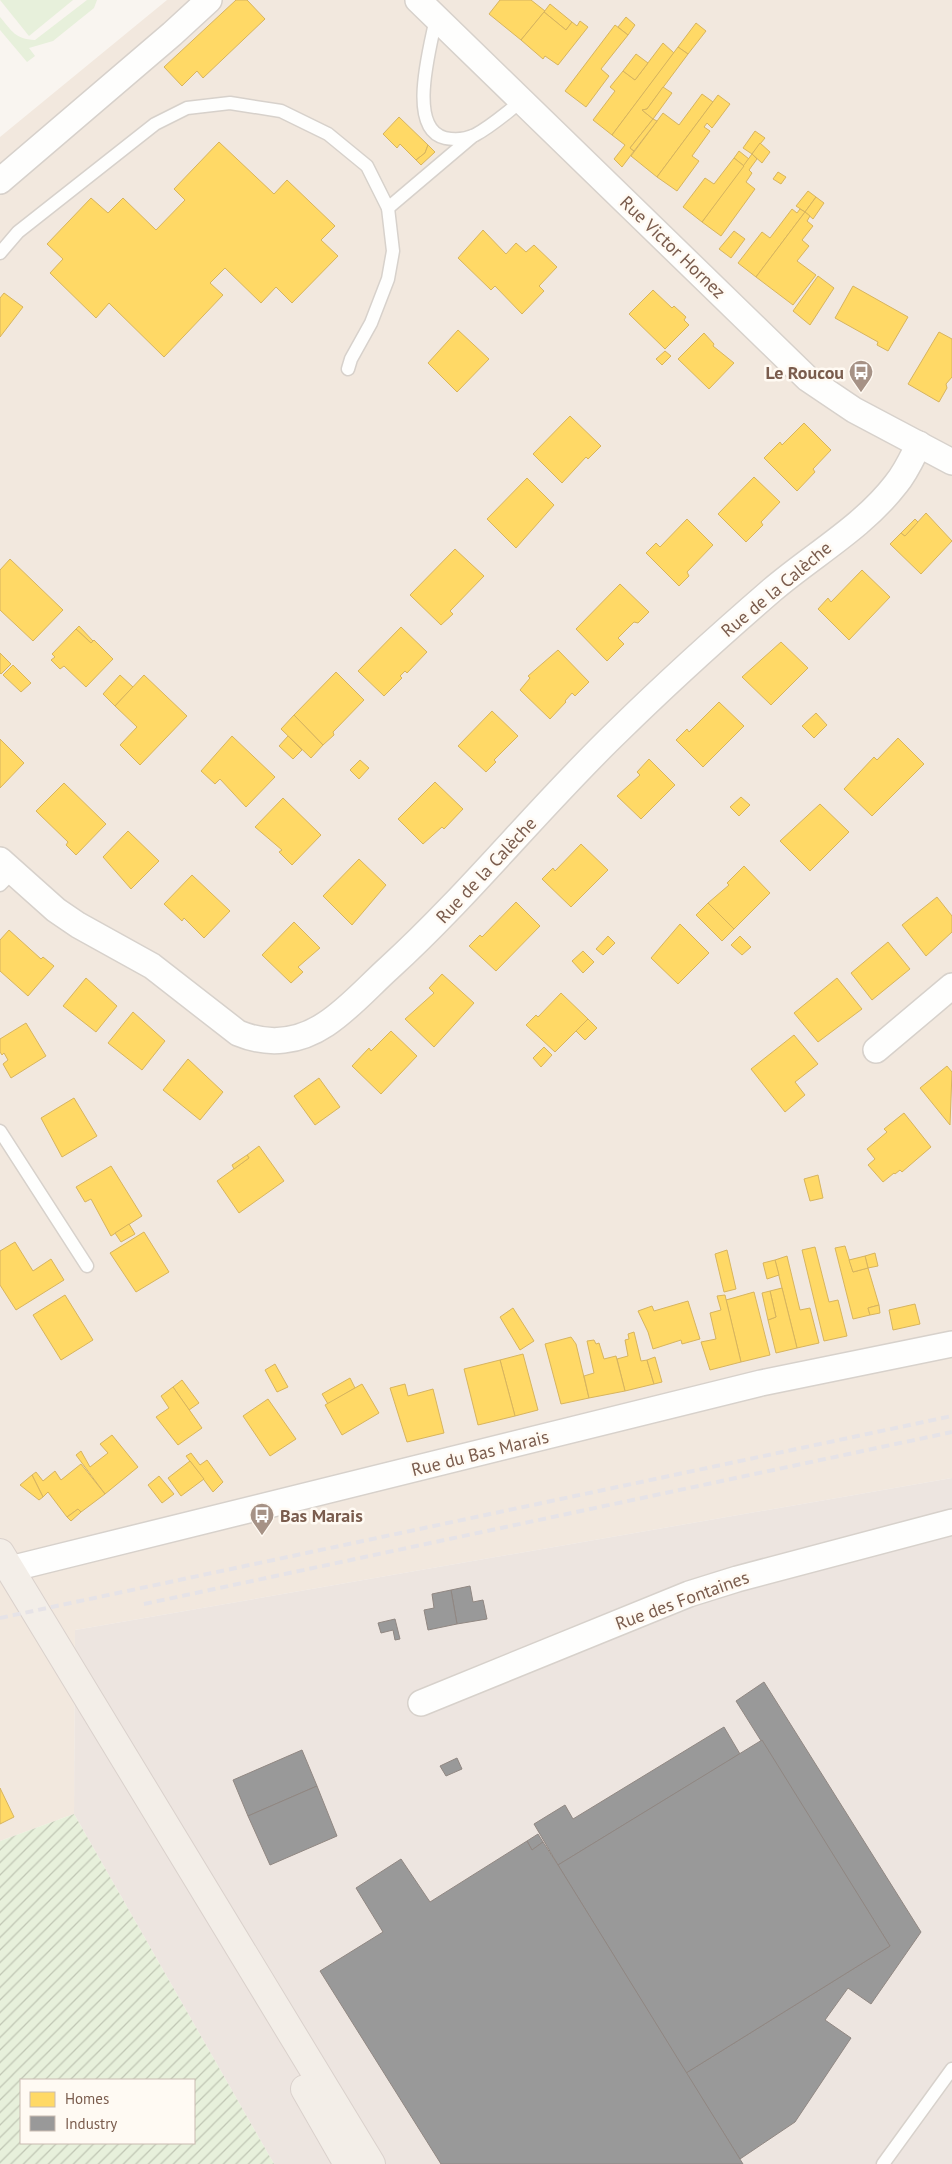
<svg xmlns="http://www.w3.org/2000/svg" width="952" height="2164" font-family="'PT Sans',sans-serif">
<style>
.residential{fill:#f2e8de}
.industrial{fill:#ede5e0}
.garden{fill:url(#garden-furrows);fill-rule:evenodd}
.pitch{fill:#e7f0db}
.homes{fill:#ffd966;stroke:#d7b45e}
.industry{fill:#999;stroke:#908782}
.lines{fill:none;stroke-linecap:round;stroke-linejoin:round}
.service-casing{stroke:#d7d1cb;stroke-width:15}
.minor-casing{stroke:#d7d1cb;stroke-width:28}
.primary-casing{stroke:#dad1cc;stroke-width:30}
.service{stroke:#fefefd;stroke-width:12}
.minor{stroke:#fefefd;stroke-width:25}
.primary{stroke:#f3eee8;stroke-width:28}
.rail{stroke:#e6e3e7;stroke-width:4;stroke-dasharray:8 5;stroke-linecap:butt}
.labels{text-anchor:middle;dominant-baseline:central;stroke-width:5;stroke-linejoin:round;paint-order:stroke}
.street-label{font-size:18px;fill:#7a5c4d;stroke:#fffaf3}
.poi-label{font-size:18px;font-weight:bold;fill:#7a5c4d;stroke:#fffaf3;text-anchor:end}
</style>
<defs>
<pattern id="garden-furrows" width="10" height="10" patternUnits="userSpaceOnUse" patternTransform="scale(1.25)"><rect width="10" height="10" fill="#e7f0db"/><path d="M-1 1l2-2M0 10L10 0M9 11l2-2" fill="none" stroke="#c0c6b4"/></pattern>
</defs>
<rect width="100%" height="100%" fill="#f9f5f0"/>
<polygon class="residential" points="167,0 952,0 952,1478 75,1630 74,1814 0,1841 0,137"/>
<polygon class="industrial" points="952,1478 952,2164 274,2164 74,1814 75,1630"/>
<path class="garden" d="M74 1814 274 2164H0V1841ZM21 2080H194V2143H21Z"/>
<g class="pitch">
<polygon points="0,0 73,0 29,36"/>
<path d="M87 0H97L94 8 53 41 29 48 35 56 27 62 0 30V17C12 31 15 39 35 40Z"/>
</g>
<g class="homes">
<polygon points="236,0 247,0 265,19 203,78 197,71 182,86 164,67"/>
<polygon points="500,0 531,0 545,11 521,40 489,14"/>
<polygon points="550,4 572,22 566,30 544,12"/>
<polygon points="544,12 566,30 572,22 577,26 580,21 588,27 558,65 545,56 543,59 521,40"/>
<polygon points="626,17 635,25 628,35 618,27"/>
<polygon points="696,23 706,31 688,54 678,47"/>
<polygon points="615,25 628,35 601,69 609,76 586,107 565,91"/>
<polygon points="663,43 674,53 612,135 593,120 615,91 610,87 623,71 635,80"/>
<polygon points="678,47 688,54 647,109 642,110 653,119 630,148 634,151 622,167 614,159 625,145 612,135"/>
<polygon points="636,54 648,63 635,80 623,71"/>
<polygon points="663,87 672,93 653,119 642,110 647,109"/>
<polygon points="702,94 713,102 657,177 631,156 663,113 679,125"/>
<polygon points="718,95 730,104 712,128 707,123 704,127 710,131 692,156 699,161 677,191 657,177"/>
<polygon points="399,117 428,145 425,153 416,160 400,144 397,148 383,134"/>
<polygon points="653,119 657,121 634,151 630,148"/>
<polygon points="755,131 765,138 752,154 743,148"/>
<polygon points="219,142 274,194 287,180 335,226 321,240 338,256 292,303 276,287 261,303 225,268 210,283 223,295 164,357 109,303 96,318 50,273 63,259 47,244 91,198 108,213 123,198 156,230 185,200 174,189"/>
<polygon points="760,143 770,152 762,163 752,154"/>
<polygon points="428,145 435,152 421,165 416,160 425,153"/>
<polygon points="739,151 749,159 744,166 734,158"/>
<polygon points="752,154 757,159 749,170 752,173 746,182 755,189 721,236 702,222"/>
<polygon points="734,158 744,166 702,222 683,207 705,178 714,184"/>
<polygon points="778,172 786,177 781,184 773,179"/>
<polygon points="808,191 816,197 805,212 796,206"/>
<polygon points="816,197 824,203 813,219 805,212"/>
<polygon points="792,209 797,213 800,209 805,212 756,277 738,263 762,232 770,238"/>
<polygon points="805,212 810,216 807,221 813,226 802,240 809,246 797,261 816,275 793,305 756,277"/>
<polygon points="483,230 506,254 516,243 526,252 534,245 557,267 539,286 544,291 522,314 495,286 491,290 458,258"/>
<polygon points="734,231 745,239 731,258 719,249"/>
<polygon points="818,276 834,288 810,325 793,311"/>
<polygon points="853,286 908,317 888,351 877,345 878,342 835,318"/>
<polygon points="653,290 672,308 674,306 686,317 684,320 689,325 665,349 629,314"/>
<polygon points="4,293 23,307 0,337 0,298"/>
<polygon points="458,330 489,359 457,392 428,363"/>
<polygon points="939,332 952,339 952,377 946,384 947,388 939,402 908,384"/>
<polygon points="704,333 714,344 713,346 734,363 709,389 678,359"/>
<polygon points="665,351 671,356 662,365 656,359"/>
<polygon points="570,416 601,446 588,459 586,457 562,483 533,454"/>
<polygon points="804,423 831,450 813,469 815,472 797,491 764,458 780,442 782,445"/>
<polygon points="754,477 780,502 761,522 763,525 746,542 718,514"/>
<polygon points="527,478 554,505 516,548 487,519"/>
<polygon points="926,513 952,541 921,574 890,544 901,533 905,536"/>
<polygon points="687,519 713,545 687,572 689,576 679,586 646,553 656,543 660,547"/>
<polygon points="915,519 918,522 905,536 901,533"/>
<polygon points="455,549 484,576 450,611 453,614 441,625 410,595"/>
<polygon points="10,559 63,610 33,641 0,610 0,570"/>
<polygon points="862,570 890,597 849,640 818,609 828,598 831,602"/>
<polygon points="620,584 649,612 638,623 634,622 618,638 624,644 607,661 576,629"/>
<polygon points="79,626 93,641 91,643 76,629"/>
<polygon points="401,627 427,652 407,673 405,671 400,676 402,678 384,696 358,671"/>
<polygon points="76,629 91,643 94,640 113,659 86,687 64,666 60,669 51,660 55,657 52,654"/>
<polygon points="781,642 808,668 771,705 742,677"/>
<polygon points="558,650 589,682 575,696 572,693 565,701 566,702 550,719 520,690 530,678 528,676"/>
<polygon points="0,653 11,664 1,674 0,673"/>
<polygon points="13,665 31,683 21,692 3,675"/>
<polygon points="336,672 364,700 333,732 334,735 323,745 294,715"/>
<polygon points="120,675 133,687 115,706 103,694"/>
<polygon points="144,675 187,716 140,765 120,745 137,727 115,706"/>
<polygon points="719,702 744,726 703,767 676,740 687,729 689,732"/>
<polygon points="492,711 518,736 494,760 496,762 486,772 458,746"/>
<polygon points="816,713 827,725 814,738 802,726"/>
<polygon points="294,715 323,745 311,758 281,729"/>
<polygon points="232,736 275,777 246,807 220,779 215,784 201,771"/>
<polygon points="288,736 302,750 293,759 279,746"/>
<polygon points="898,738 924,764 872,816 844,789 874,757 877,760"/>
<polygon points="0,739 24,763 0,788"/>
<polygon points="649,759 675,785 641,819 617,796 640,775 637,772"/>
<polygon points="360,760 369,768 359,779 350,770"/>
<polygon points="435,782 463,809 444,829 442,827 423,844 398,819"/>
<polygon points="64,783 106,824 76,855 66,845 68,842 36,811"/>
<polygon points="741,797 750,805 739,816 730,807"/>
<polygon points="283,798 321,835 292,865 279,852 282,850 255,827"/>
<polygon points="820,804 849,832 810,871 780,841"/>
<polygon points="128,831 159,861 131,889 103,857"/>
<polygon points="581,844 608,870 571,907 542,879 553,868 555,871"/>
<polygon points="359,859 386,885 352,925 323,896"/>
<polygon points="744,866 770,893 734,929 708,903 729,885 727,883"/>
<polygon points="192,875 230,911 204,938 184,918 182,921 164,904"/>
<polygon points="937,897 952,916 952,932 926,956 902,925"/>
<polygon points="516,902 540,926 496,971 469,946 480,935 482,937"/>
<polygon points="708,903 734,929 722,941 696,915"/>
<polygon points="294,922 320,948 298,967 303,972 291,983 262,955"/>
<polygon points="680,924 709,953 678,984 651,958"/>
<polygon points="9,930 41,959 43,957 54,966 28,996 0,971 0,940"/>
<polygon points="608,936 615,943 603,955 596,949"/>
<polygon points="740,936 751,947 742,955 731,945"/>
<polygon points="888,942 910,969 872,1000 851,973"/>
<polygon points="583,951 594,962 583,973 572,961"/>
<polygon points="442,974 474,1003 434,1047 405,1019 434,993 429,988"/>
<polygon points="86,978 117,1006 96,1032 63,1006"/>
<polygon points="837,978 862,1009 818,1042 794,1013"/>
<polygon points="561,993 588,1019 555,1052 526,1025 536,1015 538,1017"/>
<polygon points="133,1012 165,1041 142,1070 108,1043"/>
<polygon points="588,1019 597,1028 585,1040 576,1031"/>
<polygon points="26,1023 46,1056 11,1078 3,1064 8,1060 4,1053 2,1055 0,1052 0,1039"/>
<polygon points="391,1031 417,1056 381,1094 352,1066 369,1048 371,1051"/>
<polygon points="794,1035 818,1064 795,1082 805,1095 785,1112 751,1069"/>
<polygon points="544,1047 552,1055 541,1067 533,1058"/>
<polygon points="188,1059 223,1092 200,1120 163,1090"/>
<polygon points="947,1066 952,1072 950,1125 920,1088"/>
<polygon points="319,1078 340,1107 315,1125 294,1096"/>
<polygon points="74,1098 97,1136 62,1157 41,1118"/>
<polygon points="904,1113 931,1147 902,1172 900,1170 895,1174 894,1173 883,1182 868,1165 875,1159 867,1149 887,1132 884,1129"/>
<polygon points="259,1146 284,1181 239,1213 217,1181 249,1158 247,1155"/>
<polygon points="247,1155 249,1158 234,1169 232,1165"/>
<polygon points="111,1166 142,1216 111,1236 91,1199 85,1202 76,1187"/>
<polygon points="818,1175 823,1198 810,1201 804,1179"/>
<polygon points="129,1224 135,1234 121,1242 115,1233"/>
<polygon points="144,1232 169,1272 136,1292 110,1253"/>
<polygon points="15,1242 33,1271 51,1259 64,1280 16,1310 0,1285 0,1251"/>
<polygon points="845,1246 853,1272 868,1268 879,1305 868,1308 870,1315 853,1319 835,1248"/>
<polygon points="815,1247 829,1302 838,1300 847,1336 824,1341 802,1250"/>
<polygon points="727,1250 736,1289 724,1292 715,1254"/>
<polygon points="875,1253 878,1266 868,1268 865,1256"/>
<polygon points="787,1256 800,1310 810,1308 819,1343 797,1348 775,1260"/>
<polygon points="865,1256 868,1268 853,1272 849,1260"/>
<polygon points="775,1260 779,1275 767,1279 763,1263"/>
<polygon points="782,1288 797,1348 776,1353 768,1320 776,1317 770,1291"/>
<polygon points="770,1291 776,1317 768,1320 762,1293"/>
<polygon points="754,1292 770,1355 741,1362 726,1300"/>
<polygon points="65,1295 93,1340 61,1360 33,1315"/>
<polygon points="725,1295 741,1362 710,1370 701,1342 716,1339 710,1313 721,1310 717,1296"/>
<polygon points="688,1301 700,1339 682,1344 681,1340 653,1349 648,1332 638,1311 652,1306 654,1311"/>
<polygon points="915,1304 920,1324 893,1330 889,1310"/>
<polygon points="879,1305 880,1313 870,1315 868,1308"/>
<polygon points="513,1308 534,1341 520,1350 500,1317"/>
<polygon points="634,1332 641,1361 647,1360 654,1384 625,1391 617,1359 628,1356 625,1340 629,1339 628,1334"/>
<polygon points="571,1337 576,1344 589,1398 561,1404 545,1344"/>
<polygon points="594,1340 596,1344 599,1343 604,1359 616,1356 625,1391 589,1398 584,1376 594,1373 587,1341"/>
<polygon points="523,1354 538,1410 515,1416 500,1360"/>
<polygon points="655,1357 662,1382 654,1384 647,1360"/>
<polygon points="500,1360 515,1416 478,1425 464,1369"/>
<polygon points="275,1364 288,1387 277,1392 265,1370"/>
<polygon points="350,1378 355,1388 328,1404 322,1394"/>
<polygon points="182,1380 199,1403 189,1410 173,1387"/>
<polygon points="362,1384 379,1413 342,1435 325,1405"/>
<polygon points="405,1384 408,1396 433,1389 444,1433 407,1442 390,1388"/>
<polygon points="173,1387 202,1428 178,1445 156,1417 169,1408 161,1396"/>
<polygon points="268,1399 296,1439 270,1456 243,1416"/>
<polygon points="112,1435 138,1467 105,1494 76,1455 81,1451 90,1467 108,1453 100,1444"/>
<polygon points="191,1453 200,1465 207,1460 223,1482 213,1492 186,1456"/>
<polygon points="190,1461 204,1479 181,1496 168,1478"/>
<polygon points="81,1464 105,1494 81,1512 78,1509 67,1517 48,1492 43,1497 32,1475 36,1472 43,1481 55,1471 61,1480"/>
<polygon points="32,1475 43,1497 39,1500 20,1485"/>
<polygon points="159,1476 174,1494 162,1503 148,1485"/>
<polygon points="78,1509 81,1512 71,1521 67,1517"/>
<polygon points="0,1788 14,1817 0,1824"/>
</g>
<g class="industry">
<polygon points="470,1586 473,1602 483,1600 487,1619 457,1624 451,1590"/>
<polygon points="451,1590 457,1624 428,1630 424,1610 434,1608 432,1594"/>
<polygon points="395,1619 400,1639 395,1640 393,1630 381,1633 378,1623"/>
<polygon points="764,1682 921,1932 871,2004 848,1988 825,2020 851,2038 795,2122 740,2159 686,2073 890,1946 736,1701"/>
<polygon points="724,1727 740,1754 558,1865 534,1824 565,1805 573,1819"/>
<polygon points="762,1740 890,1946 686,2073 558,1865"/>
<polygon points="302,1750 317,1786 248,1816 233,1780"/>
<polygon points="457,1758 462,1769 446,1776 440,1766"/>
<polygon points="317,1786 337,1836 270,1865 248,1816"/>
<polygon points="538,1834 543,1842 532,1850 527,1841"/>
<polygon points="527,1841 532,1850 543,1842 558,1865 743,2164 441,2164 320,1971 383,1932 356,1888 401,1859 430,1902"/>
</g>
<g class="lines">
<defs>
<g id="service">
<path d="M436 18C431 45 406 129 445 138 454 140 466 139 475 135 492 126 507 112 522 101"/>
<polyline points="388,208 473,136"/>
<polyline points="0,253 18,232 155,124 187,108 230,103 281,111 328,134 367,166 388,208 393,251 388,279 371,323 351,359 348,369"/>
<polyline points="0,885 13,872"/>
<polyline points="0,1131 87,1266"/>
<polyline points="883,2164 952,2069"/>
</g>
<g id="minor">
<polyline points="418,0 808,379 854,410 952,462"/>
<polyline points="0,181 172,34 209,0"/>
<path d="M0 860 56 910 78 925 152 966 238 1033C269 1046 299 1042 326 1024 349 1009 369 986 389 968 470 894 539 807 618 731 668 682 720 635 772 590 813 555 863 527 896 484 906 472 912 458 919 444"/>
<polyline points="876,1050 952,986"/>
<polyline points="10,1569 761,1383 952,1344"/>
<polyline points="421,1703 689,1594 737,1579 952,1522"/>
</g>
<g id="primary">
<polyline points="0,1553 371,2164"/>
<polyline points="305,2089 348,2164"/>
</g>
</defs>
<use href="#service" class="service-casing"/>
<use href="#minor" class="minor-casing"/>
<use href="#primary" class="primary-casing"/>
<use href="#service" class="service"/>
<use href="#minor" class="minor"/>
<use href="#primary" class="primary"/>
<g class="rail">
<polyline points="144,1604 952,1432"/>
<polyline points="0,1618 952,1416"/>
</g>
</g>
<defs>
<symbol id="bus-pin" viewBox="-11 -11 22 30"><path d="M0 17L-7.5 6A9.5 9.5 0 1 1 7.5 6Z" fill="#a69286" stroke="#fffaf3"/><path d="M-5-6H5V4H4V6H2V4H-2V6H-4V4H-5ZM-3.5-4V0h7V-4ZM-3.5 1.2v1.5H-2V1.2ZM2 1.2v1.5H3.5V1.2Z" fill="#fff"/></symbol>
</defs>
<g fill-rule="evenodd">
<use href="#bus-pin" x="847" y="358" width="28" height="38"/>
<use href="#bus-pin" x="248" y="1501" width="28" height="38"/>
</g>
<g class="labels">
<g class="street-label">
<text transform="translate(673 247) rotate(44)">Rue Victor Hornez</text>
<text transform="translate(776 589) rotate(-40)">Rue de la Calèche</text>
<text transform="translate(486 870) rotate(-47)">Rue de la Calèche</text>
<text transform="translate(480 1453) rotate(-14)">Rue du Bas Marais</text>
<text transform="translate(682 1600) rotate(-20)">Rue des Fontaines</text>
</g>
<g class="poi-label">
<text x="844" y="372">Le Roucou</text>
<text x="280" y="1515" text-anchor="start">Bas Marais</text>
</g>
</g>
<rect x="20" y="2079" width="175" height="65" fill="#fffaf3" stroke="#cabbb1"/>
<rect x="30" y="2092" width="25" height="15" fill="#ffd966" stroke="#cabbb1"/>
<text x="65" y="2104" font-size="15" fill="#7a5c4d">Homes</text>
<rect x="30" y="2116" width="25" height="15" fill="#999999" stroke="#cabbb1"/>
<text x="65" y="2129" font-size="15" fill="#7a5c4d">Industry</text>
</svg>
